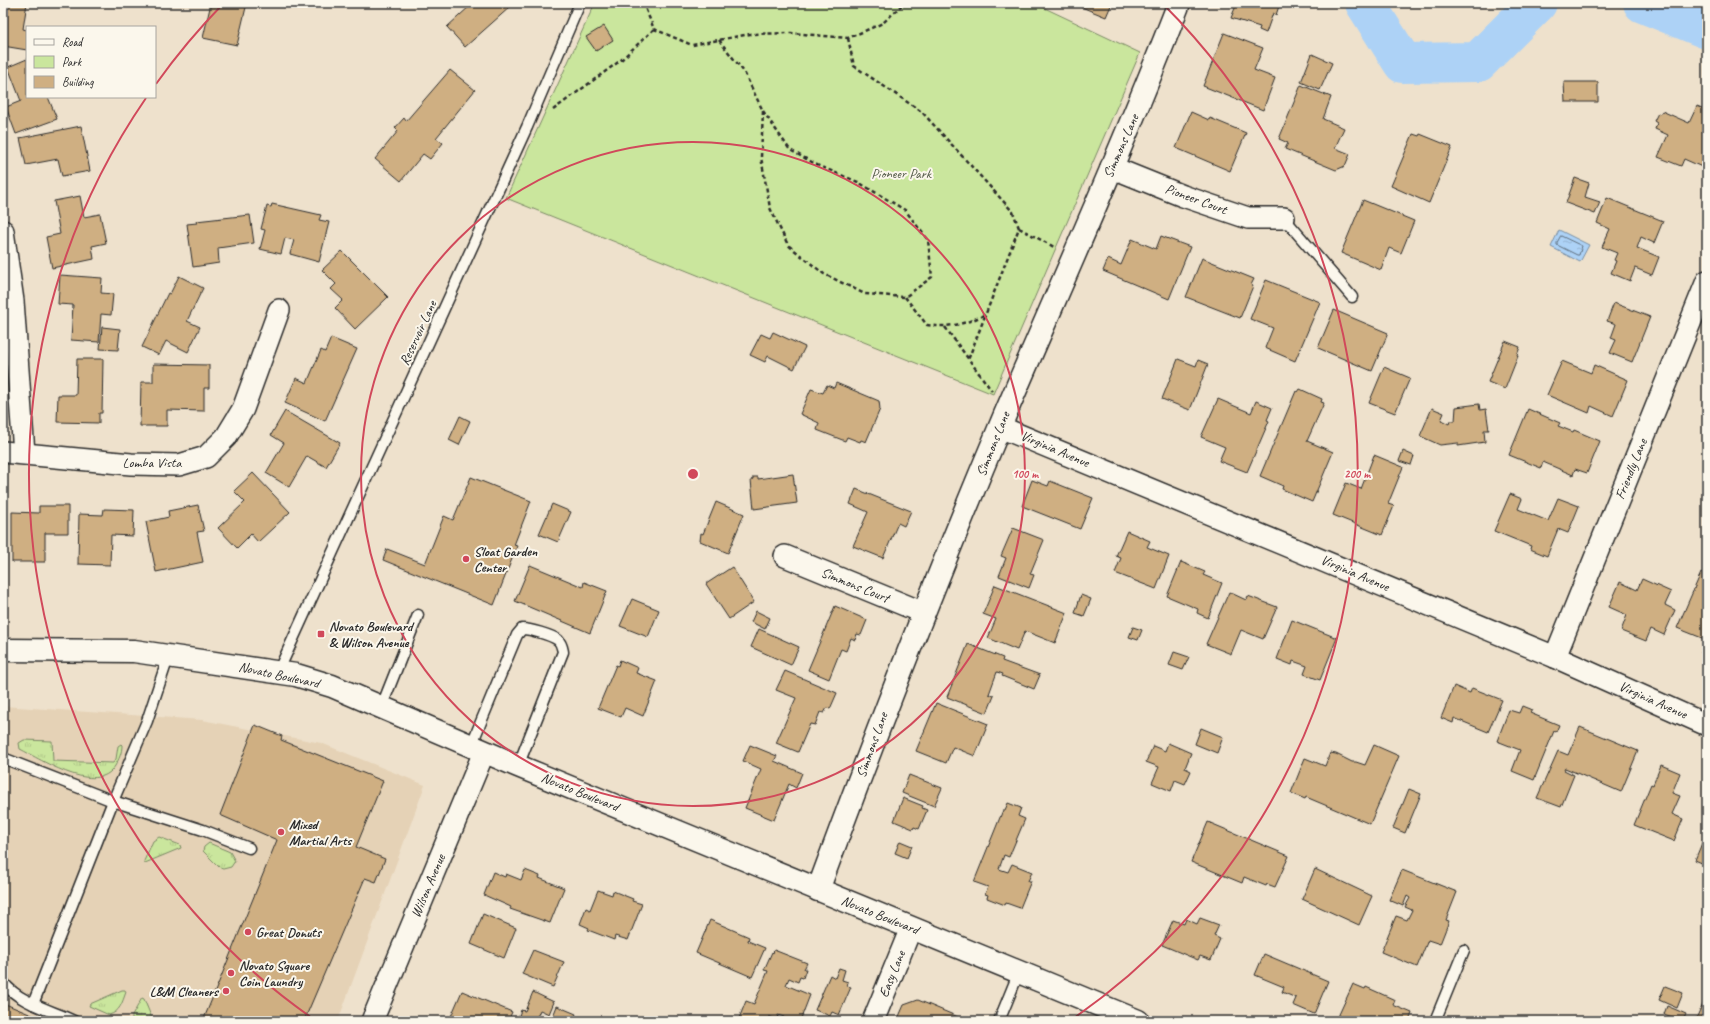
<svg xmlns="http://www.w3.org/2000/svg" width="1710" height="1024" font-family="Caveat,sans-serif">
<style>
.built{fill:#e5d2b6}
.grass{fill:url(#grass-tufts);stroke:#7a8864}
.park{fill:#cae69d;stroke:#7a8864}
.water{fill:url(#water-ripples);stroke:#798fa5}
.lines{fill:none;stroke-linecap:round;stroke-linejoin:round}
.shore{stroke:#5f6e7c;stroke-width:1}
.river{stroke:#add2f6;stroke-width:40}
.building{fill:#cfaf82;stroke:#2b2b2b}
.lane-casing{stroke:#2b2b2b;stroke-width:13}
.street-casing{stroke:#2b2b2b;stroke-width:24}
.secondary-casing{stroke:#2b2b2b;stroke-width:25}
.path{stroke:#2b2b2b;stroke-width:2.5;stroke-dasharray:4 3;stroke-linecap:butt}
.lane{stroke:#fbf7ec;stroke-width:10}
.street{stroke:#fbf7ec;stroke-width:21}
.secondary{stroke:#fbf7ec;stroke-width:22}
.ring{fill:none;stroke:#d1495b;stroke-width:2}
.poi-dot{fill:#d1495b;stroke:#fbf7ec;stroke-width:1.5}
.labels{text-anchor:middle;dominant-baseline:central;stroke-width:4;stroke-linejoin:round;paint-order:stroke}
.street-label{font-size:14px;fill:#2b2b2b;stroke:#fbf7ec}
.park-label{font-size:14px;fill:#535a48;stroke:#fbf7ec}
.poi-label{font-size:14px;font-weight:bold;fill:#2b2b2b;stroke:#fbf7ec;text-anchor:start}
.centre{fill:#d1495b;stroke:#fbf7ec;stroke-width:2}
.ring-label{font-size:12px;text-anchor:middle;font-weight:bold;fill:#d1495b;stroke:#fbf7ec;stroke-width:4;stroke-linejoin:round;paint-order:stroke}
</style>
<defs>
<pattern id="grass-tufts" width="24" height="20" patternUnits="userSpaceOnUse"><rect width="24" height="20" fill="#cae69d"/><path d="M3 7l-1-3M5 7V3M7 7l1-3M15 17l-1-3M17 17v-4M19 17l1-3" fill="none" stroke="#aec587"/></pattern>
<pattern id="water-ripples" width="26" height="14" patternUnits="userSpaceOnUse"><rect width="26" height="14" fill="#add2f6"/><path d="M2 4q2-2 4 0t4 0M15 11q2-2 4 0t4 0" fill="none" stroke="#95b4d3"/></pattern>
</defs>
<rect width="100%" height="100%" fill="#eee1cc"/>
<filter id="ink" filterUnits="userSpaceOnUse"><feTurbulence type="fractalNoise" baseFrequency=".025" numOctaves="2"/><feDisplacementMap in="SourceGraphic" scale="8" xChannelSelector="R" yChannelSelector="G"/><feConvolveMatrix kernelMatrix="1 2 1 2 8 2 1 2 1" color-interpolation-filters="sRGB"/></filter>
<g filter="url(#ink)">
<polygon class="built" points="3,706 202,720 321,743 425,785 338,1021 3,1021"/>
<g class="grass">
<path d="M24 740 52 741 53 761 113 763 116 759 118 746 121 744 122 745C122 753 119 759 115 766 97 796 42 760 20 749L19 743Z"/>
<polygon points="159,837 180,845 181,848 145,863 144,861 153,841"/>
<polygon points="209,843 230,852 235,861 231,867 223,869 220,868 203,851 204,847"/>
<path d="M122 990H125L126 992C122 1003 120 1012 109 1015L89 1006 90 1004Z"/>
<polygon points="142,998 144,999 153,1021 132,1021 132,1016"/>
</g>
<polygon class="park" points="595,3 1034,3 1140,53 993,394 506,198"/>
<polygon class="water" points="1559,230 1589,245 1580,262 1551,247"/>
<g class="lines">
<polygon class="shore" points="1561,236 1582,246 1579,255 1577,255 1557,245 1557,243"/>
<g class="river">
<polyline points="1365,3 1403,63 1478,62 1537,3"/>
<polyline points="1643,3 1707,29"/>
</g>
</g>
<g class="building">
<polygon points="3,3 27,3 23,29 27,30 27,50 3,46"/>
<polygon points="211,3 247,3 237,45 203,38"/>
<polygon points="469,3 507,3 510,7 465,47 447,27 471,5"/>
<polygon points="1080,3 1112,3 1106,17 1079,6"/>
<polygon points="1237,3 1280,3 1276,15 1273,13 1266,33 1259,30 1260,27 1231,18"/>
<polygon points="604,26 613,40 596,51 586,37"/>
<polygon points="1224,33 1263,48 1254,70 1275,78 1263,110 1203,86"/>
<polygon points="1312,54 1332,63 1320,90 1301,82"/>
<polygon points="27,59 27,97 48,97 57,119 16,134 6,107 21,101 8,67"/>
<polygon points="450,70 475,90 436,138 443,143 430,159 423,154 401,181 375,159 398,131 395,128 404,118 406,121"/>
<polygon points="1564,82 1598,82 1598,102 1565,102"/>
<polygon points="1301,85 1331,97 1323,119 1344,128 1335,148 1350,154 1345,166 1336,170 1285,149 1288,143 1279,139"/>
<polygon points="1697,106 1707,110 1707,156 1702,167 1684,159 1681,166 1658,157 1668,135 1655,129 1657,123 1654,121 1658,113 1660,114 1662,111 1689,123"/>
<polygon points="1191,112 1209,120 1210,118 1246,133 1230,171 1176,148"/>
<polygon points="81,126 90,171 62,176 58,159 26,165 20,138"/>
<polygon points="1413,134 1419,136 1420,134 1452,147 1429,203 1391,186"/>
<polygon points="1575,178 1589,183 1585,197 1600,202 1595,214 1566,203"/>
<polygon points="80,196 84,217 100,214 106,243 92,246 94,259 52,268 46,237 60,234 54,201"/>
<polygon points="1607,198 1663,221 1654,243 1641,237 1637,248 1659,257 1652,275 1635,268 1630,281 1611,273 1616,261 1614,260 1617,253 1602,247 1610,229 1597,223"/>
<polygon points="1363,200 1414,221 1401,253 1389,248 1381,270 1341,253"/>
<polygon points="272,204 321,215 319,220 329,222 319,262 290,254 294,240 285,238 281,254 260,249 265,230 261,229 267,206 271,207"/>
<polygon points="250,215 254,243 218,248 219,263 193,267 187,224 197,223 196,221"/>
<polygon points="1161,236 1190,247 1169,299 1103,271 1108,259 1121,265 1132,239 1156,249"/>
<polygon points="342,251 388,297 355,329 335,308 343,300 331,289 336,284 322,270"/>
<polygon points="1202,258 1254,279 1251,285 1253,286 1240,318 1186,297"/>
<polygon points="60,275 102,278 101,293 113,294 111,315 101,314 99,342 71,340 73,305 58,304"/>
<polygon points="179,276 203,288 187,321 200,327 188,352 166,341 159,355 142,347 168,293 170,294"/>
<polygon points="1266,280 1320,302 1295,361 1265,348 1273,328 1250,319"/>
<polygon points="1614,303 1650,317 1632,362 1610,353 1616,340 1611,338 1616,324 1607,321"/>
<polygon points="1334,310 1388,333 1372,371 1318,348"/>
<polygon points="102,327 120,329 118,350 100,349"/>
<polygon points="773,332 805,347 794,369 768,356 765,362 750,355 761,334 770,338"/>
<polygon points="331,338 357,349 325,421 285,403 296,378 307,383 321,350 325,352"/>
<polygon points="1505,341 1520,347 1517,355 1518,356 1505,389 1488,382"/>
<polygon points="77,359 103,359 102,413 99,413 99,423 57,422 58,395 76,395"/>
<polygon points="1178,359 1196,366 1198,360 1208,364 1190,410 1162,399"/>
<polygon points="1562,361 1591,373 1594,365 1628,380 1613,416 1591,406 1589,413 1547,395"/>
<polygon points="153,364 209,365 209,388 204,388 204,411 167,410 167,426 140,426 141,382 153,382"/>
<polygon points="1384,367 1410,378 1395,413 1369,403"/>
<polygon points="836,383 879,401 880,409 866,442 861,440 860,442 847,437 845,441 817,430 819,423 800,414 811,389 823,393 827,385 834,388"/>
<polygon points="1300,389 1322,399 1321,402 1324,403 1307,441 1333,452 1312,502 1282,489 1283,486 1260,476 1296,391 1298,392"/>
<polygon points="1218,399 1251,413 1256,401 1272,408 1267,420 1269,421 1247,472 1219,461 1225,447 1201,437"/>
<polygon points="1479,404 1480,410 1486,409 1489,430 1484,430 1485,442 1458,446 1458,443 1440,445 1420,436 1432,408 1444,413 1441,420 1449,424 1450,421 1455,421 1456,407"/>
<polygon points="1528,409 1560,423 1558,426 1573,432 1574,430 1600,441 1587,473 1575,469 1573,475 1543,462 1541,468 1509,455"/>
<polygon points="285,411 340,443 326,467 307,456 289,487 266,473 284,443 271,435"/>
<polygon points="460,416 470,421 459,445 449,440"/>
<polygon points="1403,451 1414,456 1411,465 1399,461"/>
<polygon points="1374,455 1403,467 1388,504 1394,506 1382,535 1333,515 1346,483 1361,489"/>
<polygon points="253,473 290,512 258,542 251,534 237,548 218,528 245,502 234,491"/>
<polygon points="793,474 797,503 754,509 751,480 753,479 753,477 758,477 758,479"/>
<polygon points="471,477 531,501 514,545 517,546 494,605 383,560 387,549 425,564 444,516 453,520"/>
<polygon points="1032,480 1048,486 1050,481 1093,498 1080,529 1022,506"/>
<polygon points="856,489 911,511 904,526 898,523 883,558 853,546 868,512 850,504"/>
<polygon points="1510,494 1522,499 1518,509 1548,521 1558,498 1579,506 1568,533 1558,529 1547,556 1530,549 1531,546 1494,531"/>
<polygon points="716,502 744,514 728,553 700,541 701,533 703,534"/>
<polygon points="552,504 571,512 558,542 539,534"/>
<polygon points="198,505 204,531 197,532 203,562 156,572 146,522 169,517 168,511"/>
<polygon points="39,506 68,506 68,533 45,533 45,562 12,562 12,512 39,513"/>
<polygon points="104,509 134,510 133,536 111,535 110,565 78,564 79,514 103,515"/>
<polygon points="1013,528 1044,540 1030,574 1034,575 1029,588 999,576 1006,558 1001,556"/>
<polygon points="1127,531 1150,541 1147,547 1169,556 1156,589 1115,573 1121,558 1116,556"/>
<polygon points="1181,562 1205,572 1203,575 1222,583 1208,618 1197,613 1198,609 1167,596"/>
<polygon points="530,565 583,587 584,582 607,591 590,633 515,601"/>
<polygon points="732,567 754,602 729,619 706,584"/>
<polygon points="1701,573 1707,576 1707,656 1701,653 1707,640 1677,628"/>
<polygon points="1642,579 1671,592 1665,605 1675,610 1664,635 1651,629 1646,641 1621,631 1627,615 1609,607 1620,582 1637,590"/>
<polygon points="995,585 1067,613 1055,643 1025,631 1017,650 988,638 996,619 983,614"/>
<polygon points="1229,592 1246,600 1248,596 1277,607 1263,639 1241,630 1231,654 1206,644"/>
<polygon points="1081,595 1091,599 1084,616 1075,613"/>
<polygon points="632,599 659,610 648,637 620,626"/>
<polygon points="835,606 867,620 861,635 857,634 855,640 851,638 846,651 841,649 829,679 808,670"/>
<polygon points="756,611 770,618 765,629 751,622"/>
<polygon points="1292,620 1337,638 1320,680 1304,674 1307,666 1293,661 1292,665 1277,659"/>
<polygon points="1133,627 1142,630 1138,640 1129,637"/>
<polygon points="759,629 799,647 791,665 751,647"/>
<polygon points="968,644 1003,658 1002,661 1040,675 1034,689 1002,676 1003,674 997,672 989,694 994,696 987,713 947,697"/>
<polygon points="1174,652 1189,657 1183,670 1169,665"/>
<polygon points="620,660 638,668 636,673 657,681 643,716 625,708 621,717 598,708 616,665 618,666"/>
<polygon points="785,671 837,693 830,709 827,708 824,713 820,712 815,725 810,724 798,752 776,743 796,698 776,690"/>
<polygon points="1454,686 1470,693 1472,688 1502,700 1488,732 1454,718 1453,723 1441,718"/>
<polygon points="936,703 988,724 975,756 953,747 946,763 916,751"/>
<polygon points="1522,706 1532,710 1530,713 1559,725 1556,732 1554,731 1534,780 1512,771 1520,750 1497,741 1509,710 1519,713"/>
<polygon points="255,725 282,736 281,740 383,781 356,847 385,859 376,882 365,878 304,1021 203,1021 277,840 220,815"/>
<polygon points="1580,727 1638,751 1621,792 1565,768 1564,770 1574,775 1561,807 1537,798 1558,751 1568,755"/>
<polygon points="1201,728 1223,737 1217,753 1195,744"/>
<polygon points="1168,743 1191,753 1185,768 1191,771 1185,784 1175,780 1171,791 1152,783 1159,767 1146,762 1153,746 1165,751"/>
<polygon points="750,745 777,756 774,761 802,773 796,788 789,784 774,820 745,808 761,769 743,761"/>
<polygon points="1374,745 1399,756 1370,824 1306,797 1305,799 1291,793 1305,758 1325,766 1330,753 1336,754 1352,762 1356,762 1365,765"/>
<polygon points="1661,765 1680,773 1672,793 1680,796 1672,814 1683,819 1674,841 1634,825 1651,784 1653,785"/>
<polygon points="909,775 942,788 934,806 902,793"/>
<polygon points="1409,789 1421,794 1405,833 1393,828"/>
<polygon points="903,798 923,806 922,808 927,810 919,829 914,827 913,829 894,821"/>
<polygon points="1008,803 1021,808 1018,816 1025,819 1009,857 1004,855 999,869 1008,872 1012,864 1032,872 1028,881 1031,881 1020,908 1006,903 1005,905 987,898 988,895 985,894 988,887 974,882 1003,810 1005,810"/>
<polygon points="1208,822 1289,856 1275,887 1267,884 1266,886 1244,877 1242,883 1191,862"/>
<polygon points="1707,831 1707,859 1704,864 1695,860"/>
<polygon points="900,841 912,846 907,858 895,853"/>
<polygon points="1315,869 1372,896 1359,925 1302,899"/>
<polygon points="525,870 540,876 539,878 564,888 550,923 510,909 511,907 484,895 493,872 505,877 506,874 521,880"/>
<polygon points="1402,870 1457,892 1446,920 1449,921 1440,944 1428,940 1417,967 1381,952 1396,916 1407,920 1412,910 1405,907 1410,898 1407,896 1403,906 1389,900"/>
<polygon points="598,890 612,895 613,891 633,899 632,901 642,904 628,940 615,936 614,940 588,930 589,928 580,924 586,908 590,910"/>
<polygon points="483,914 516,928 504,958 471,944"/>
<polygon points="1200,918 1219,925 1214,936 1220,939 1211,960 1200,956 1198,960 1162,945 1173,920 1184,924 1186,919 1197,924"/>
<polygon points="710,920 749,937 748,941 765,948 752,977 696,953"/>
<polygon points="533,950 564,962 553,987 522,974"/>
<polygon points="774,950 807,963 804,969 806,969 803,978 800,977 798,982 789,978 786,985 810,995 800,1021 783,1021 784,1017 778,1015 777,1020 769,1016 767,1021 738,1021 746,1001 754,1004 768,971 764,970 772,952 773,953"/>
<polygon points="1264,954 1328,981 1314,1014 1293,1005 1296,998 1282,992 1284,987 1255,975"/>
<polygon points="839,968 845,970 842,980 848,982 847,986 851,987 839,1015 832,1012 830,1016 815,1010 830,975 835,978"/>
<polygon points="1353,984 1365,989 1366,987 1395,1000 1393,1005 1412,1013 1409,1021 1336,1021"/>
<polygon points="1665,986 1683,993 1677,1008 1659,1000"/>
<polygon points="462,991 512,1012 508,1021 449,1021"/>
<polygon points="533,992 554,1002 549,1014 540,1010 537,1017 547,1021 517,1021 521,1010 525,1011"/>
<polygon points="918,1000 963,1019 964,1021 897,1021 904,1005"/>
<polygon points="1704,1001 1707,1002 1707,1021 1695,1021"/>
<polygon points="3,1003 46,1021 3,1021"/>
<polygon points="557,1006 576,1014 573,1021 551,1021"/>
<polygon points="1667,1006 1686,1014 1683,1021 1664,1014"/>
</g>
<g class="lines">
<defs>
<g id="lane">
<polyline points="1284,218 1352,297"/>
<polyline points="278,672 527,127 580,3"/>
<polyline points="381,708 418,615"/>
<path d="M471 746 517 635 522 629C530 629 551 635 558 640 562 644 562 647 563 652L518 766"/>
<polyline points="3,758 113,801 203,830 249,848"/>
<path d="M3 982C19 1003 51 1010 74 1021"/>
<polyline points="33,1004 113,801 147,721 169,655"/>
<polyline points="999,1021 1019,972"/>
<polyline points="1435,1021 1464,950"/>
</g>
<g id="street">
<polyline points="1111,167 1183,196 1248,218 1284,218"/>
<polyline points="3,231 13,301 24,453"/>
<polyline points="1000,427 1555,657 1707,725"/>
<polyline points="3,452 131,464 179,465 206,457 226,437 243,409 279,310"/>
<polyline points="785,556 924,613"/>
<polyline points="1555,657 1707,281"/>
<polyline points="372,1021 484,752"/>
<polyline points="873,1021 911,928"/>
</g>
<g id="secondary">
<polyline points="3,650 134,651 296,675 332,686 518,766 1138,1021"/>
<path d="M818 890C876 733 936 578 1001 424 1061 284 1124 145 1179 3"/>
</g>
</defs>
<use href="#lane" class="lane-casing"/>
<use href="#street" class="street-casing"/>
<use href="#secondary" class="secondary-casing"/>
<g class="path">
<polyline points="643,3 654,29 692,45 750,34 791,33 848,38 883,23 904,3"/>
<polyline points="848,38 854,66 922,112 1013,212 1019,228 968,360"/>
<polyline points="719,40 744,72 763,111 761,157 770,208 788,245 824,274 865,294 905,297 932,277 928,240 905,210 858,182 819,166 790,150 763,111"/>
<polyline points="553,110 621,60 654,29"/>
<polyline points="1019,228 1054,247"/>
<path d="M905 297 927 325C949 328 966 324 986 314"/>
<polyline points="945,327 992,391"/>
</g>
<use href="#lane" class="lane"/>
<use href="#street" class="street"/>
<use href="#secondary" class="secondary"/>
</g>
</g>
<g class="ring">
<circle cx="693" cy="474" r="332"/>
<path d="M312 1018A664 664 0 0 1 146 98M156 84A664 664 0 0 1 223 4M1163 4A664 664 0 0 1 1074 1018"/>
</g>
<g class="poi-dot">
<circle cx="466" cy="559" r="4"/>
<rect x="317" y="630" width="8" height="8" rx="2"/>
<circle cx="281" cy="832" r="4"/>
<circle cx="248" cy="932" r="4"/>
<circle cx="231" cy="973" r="4"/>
<circle cx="226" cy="991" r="4"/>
</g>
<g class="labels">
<g class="street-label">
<text transform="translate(1121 146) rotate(-66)">Simmons Lane</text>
<text transform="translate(1196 199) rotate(20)">Pioneer Court</text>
<text transform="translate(418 333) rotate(-65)">Reservoir Lane</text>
<text transform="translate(993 444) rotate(-68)">Simmons Lane</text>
<text transform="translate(1055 449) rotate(23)">Virginia Avenue</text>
<text x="152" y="462">Lomba Vista</text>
<text transform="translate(1631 469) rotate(-68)">Friendly Lane</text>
<text transform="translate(1355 573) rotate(23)">Virginia Avenue</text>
<text transform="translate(855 585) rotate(22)">Simmons Court</text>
<text transform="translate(279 675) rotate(12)">Novato Boulevard</text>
<text transform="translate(1653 700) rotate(24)">Virginia Avenue</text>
<text transform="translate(872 745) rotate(-70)">Simmons Lane</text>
<text transform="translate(580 792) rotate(22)">Novato Boulevard</text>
<text transform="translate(428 886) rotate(-67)">Wilson Avenue</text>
<text transform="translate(880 915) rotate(22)">Novato Boulevard</text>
<text transform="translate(892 974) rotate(-68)">Easy Lane</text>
</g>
<g class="park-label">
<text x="901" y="173">Pioneer Park</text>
</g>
<g class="poi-label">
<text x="474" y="551">Sloat Garden<tspan x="474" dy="16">Center</tspan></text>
<text x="329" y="626">Novato Boulevard<tspan x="329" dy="16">&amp; Wilson Avenue</tspan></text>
<text x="289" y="824">Mixed<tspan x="289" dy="16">Martial Arts</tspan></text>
<text x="256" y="932">Great Donuts</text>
<text x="239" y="965">Novato Square<tspan x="239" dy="16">Coin Laundry</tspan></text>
<text x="218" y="991" text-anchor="end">L&amp;M Cleaners</text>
</g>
</g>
<circle cx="693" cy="474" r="6" class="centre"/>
<g class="ring-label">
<text x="1025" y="478">100 m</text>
<text x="1357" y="478">200 m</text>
</g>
<rect width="1710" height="1024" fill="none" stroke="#fbf7ec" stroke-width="16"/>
<rect x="8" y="8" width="1694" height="1008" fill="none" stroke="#2b2b2b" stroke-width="1.5" filter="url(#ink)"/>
<rect x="26" y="26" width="130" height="72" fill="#fbf7ec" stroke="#a8a59f"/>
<rect x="34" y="39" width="20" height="6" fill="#fbf7ec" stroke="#a8a59f"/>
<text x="62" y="46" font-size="12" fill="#2b2b2b">Road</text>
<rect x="34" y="56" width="20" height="12" fill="#cae69d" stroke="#a8a59f"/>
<text x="62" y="66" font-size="12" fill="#2b2b2b">Park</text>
<rect x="34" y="76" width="20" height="12" fill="#cfaf82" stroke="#a8a59f"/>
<text x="62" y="86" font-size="12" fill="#2b2b2b">Building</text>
</svg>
